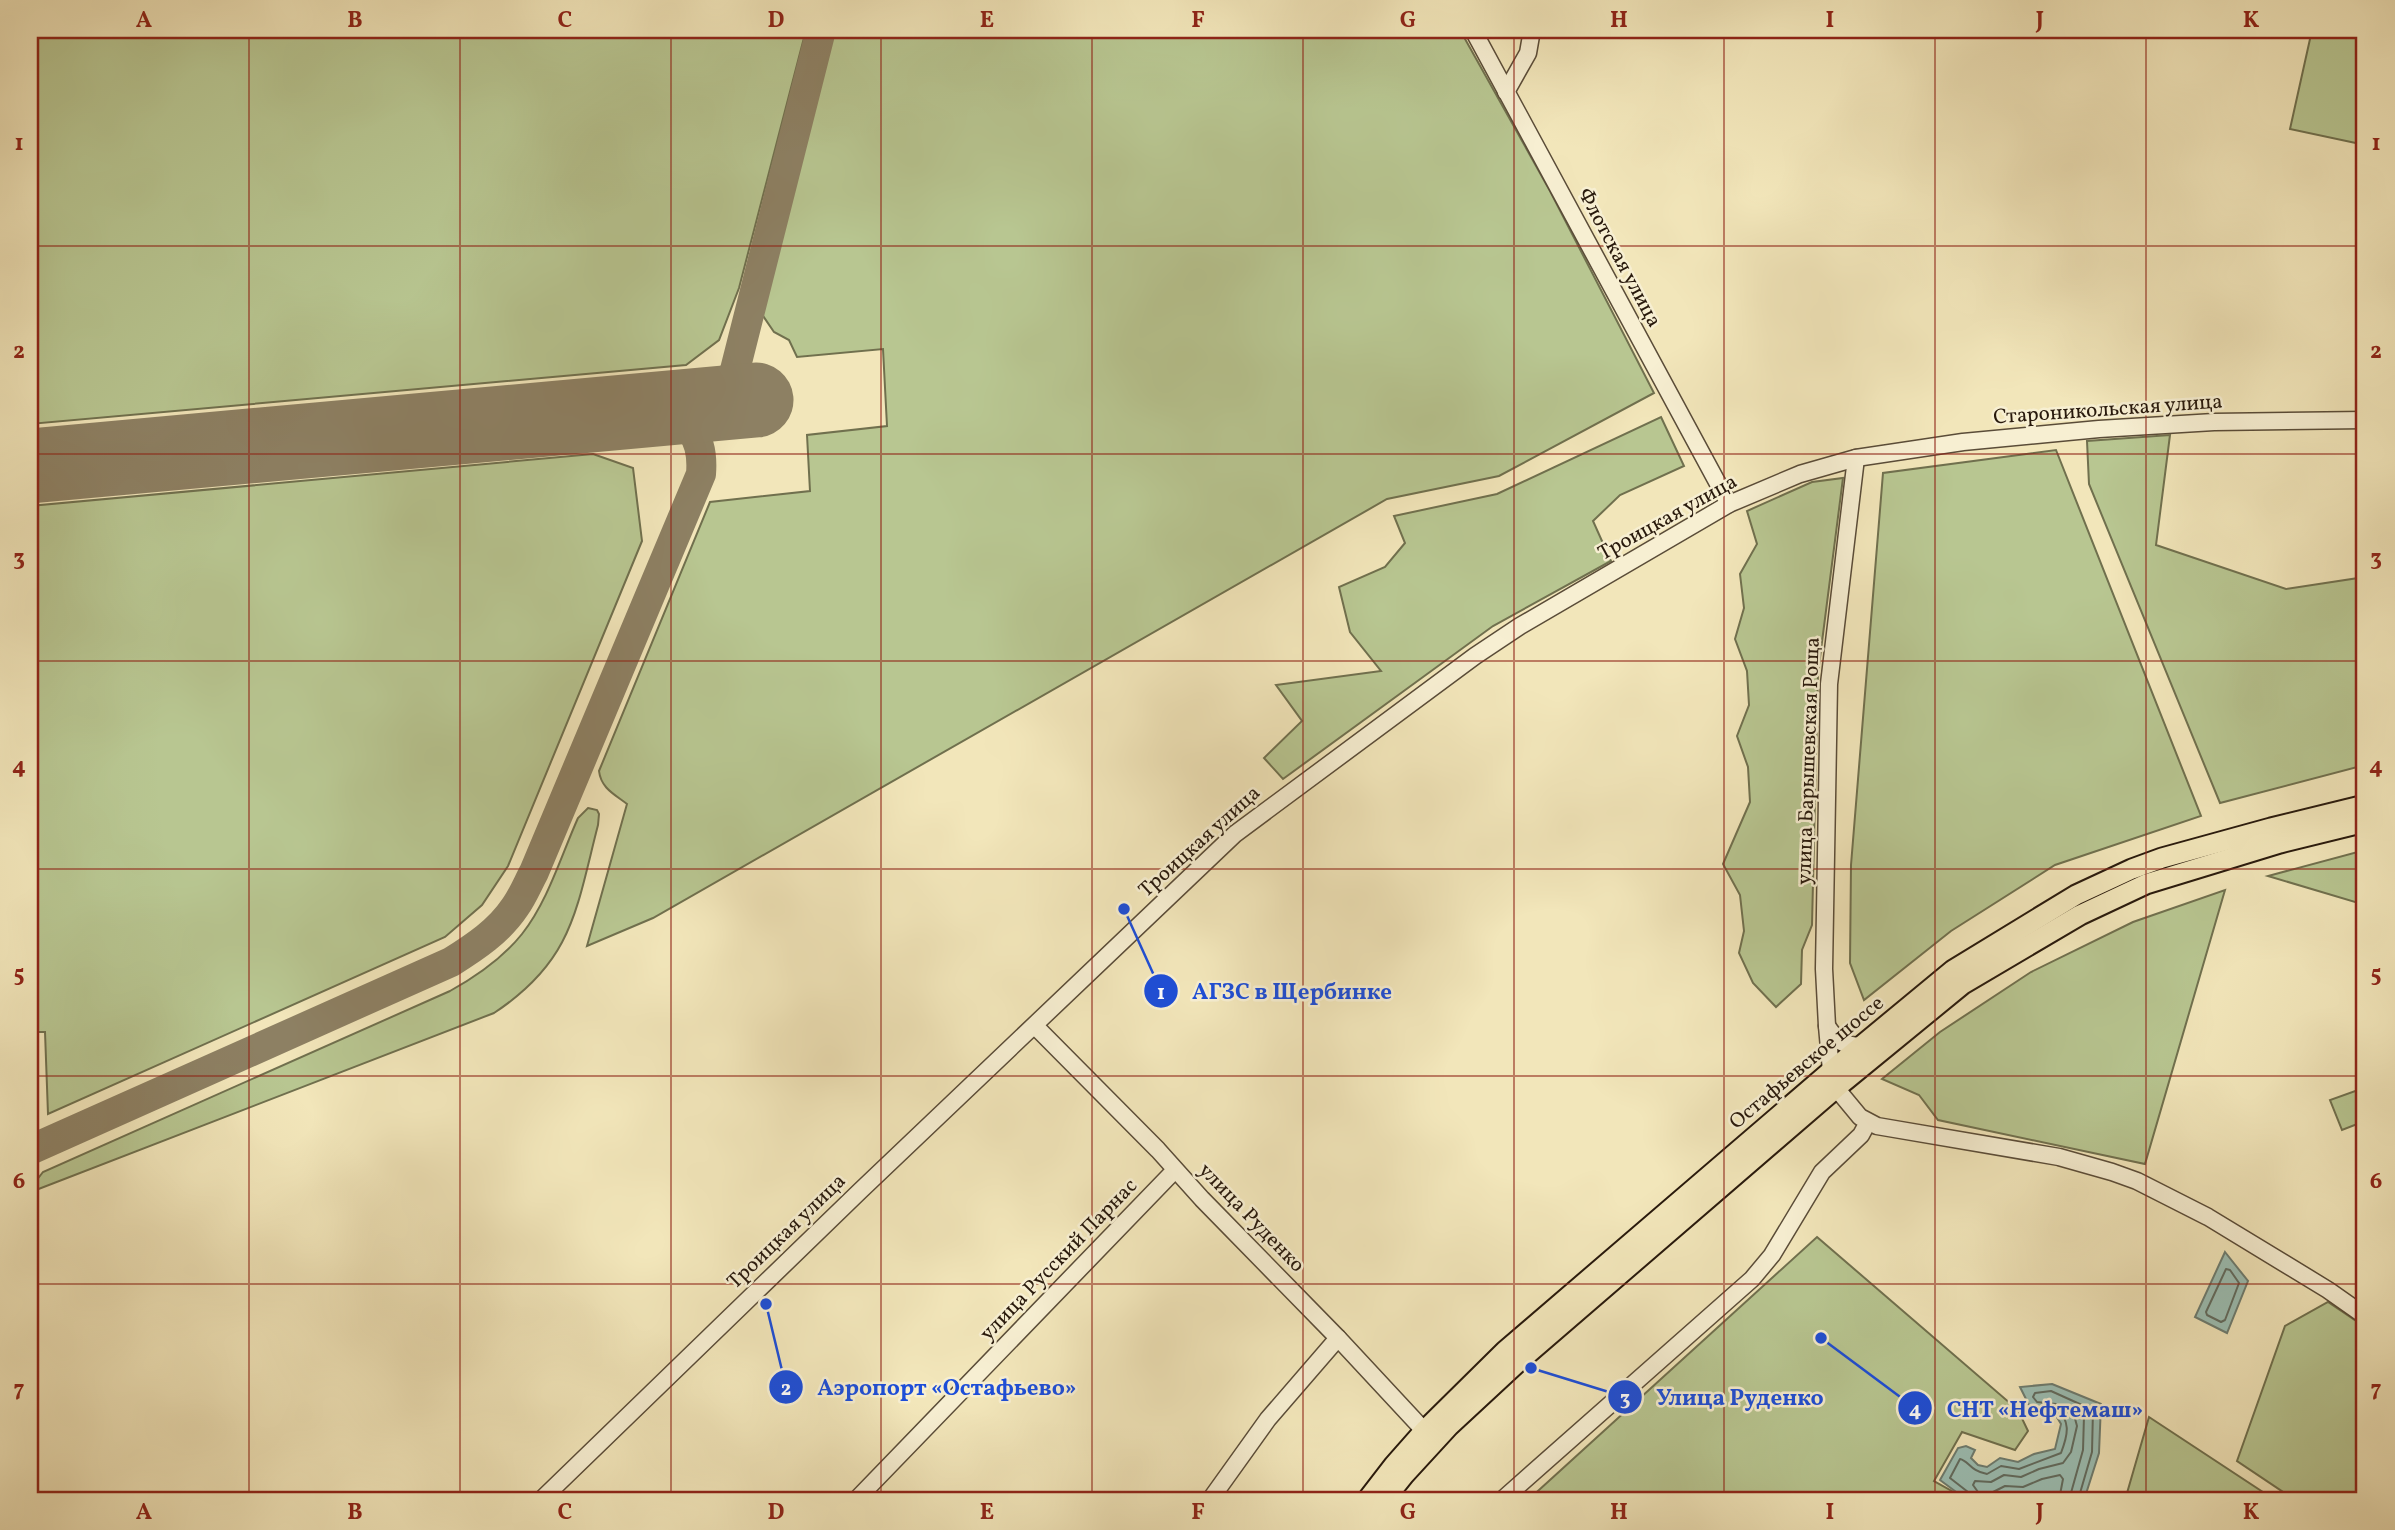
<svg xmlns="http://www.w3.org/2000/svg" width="2395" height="1530" font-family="Vollkorn,serif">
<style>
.green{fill:#b8c691;stroke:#70704e;stroke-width:2}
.water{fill:#9cbfb4;stroke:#6e7d71;stroke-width:2}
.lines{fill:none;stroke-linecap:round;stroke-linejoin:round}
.shore{stroke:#626c60;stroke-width:2}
.taxiway{stroke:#8d8063;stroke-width:30}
.runway{stroke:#8d8063;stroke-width:75}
.minor-casing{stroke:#5a4c38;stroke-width:19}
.major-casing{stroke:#28190c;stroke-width:23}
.minor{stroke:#f7efd2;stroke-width:16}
.major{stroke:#f2e6ba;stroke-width:19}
.grid{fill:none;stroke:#8f2418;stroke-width:2;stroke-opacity:0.55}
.labels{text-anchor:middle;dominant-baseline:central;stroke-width:5;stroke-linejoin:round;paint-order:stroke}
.street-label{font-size:21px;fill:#28190c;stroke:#f7efd2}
.leader{fill:none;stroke:#1d4ed8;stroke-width:2.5}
.callout-dot{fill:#1d4ed8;stroke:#f7efd2;stroke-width:2.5}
.mark-label{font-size:21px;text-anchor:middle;font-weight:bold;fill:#fff}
.callout-label{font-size:23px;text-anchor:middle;font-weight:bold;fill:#1d4ed8;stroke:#f7efd2;stroke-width:5;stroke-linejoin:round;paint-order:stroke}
.neatline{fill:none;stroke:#8f2418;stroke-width:2.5}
.grid-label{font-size:23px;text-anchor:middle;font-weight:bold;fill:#8f2418}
</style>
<rect width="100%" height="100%" fill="#f2e6ba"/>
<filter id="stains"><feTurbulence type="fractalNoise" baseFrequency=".00286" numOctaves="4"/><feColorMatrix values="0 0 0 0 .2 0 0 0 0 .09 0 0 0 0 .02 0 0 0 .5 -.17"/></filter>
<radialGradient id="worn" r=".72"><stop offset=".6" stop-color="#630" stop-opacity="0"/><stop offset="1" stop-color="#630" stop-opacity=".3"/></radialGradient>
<g class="green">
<polygon points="30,30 806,30 739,288 719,340 686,365 30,424"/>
<path d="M829 30H1460L1550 191 1654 393 1499 476 1387 499 653 918 587 946 627 804C614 794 601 788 599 771L710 502 810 491 807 435 887 426 883 349 797 357 789 340 774 332 757 307Z"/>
<polygon points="2312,30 2365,30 2365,145 2290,129"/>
<polygon points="1661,417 1684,466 1620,495 1593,521 1611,561 1493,626 1283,779 1264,758 1302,721 1276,685 1381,671 1350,632 1339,587 1385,567 1405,543 1394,516 1497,494"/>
<polygon points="2170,435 2156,545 2286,589 2365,577 2365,765 2220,803 2089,484 2087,441"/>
<polygon points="2056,450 2201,816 2055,865 1951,931 1864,1000 1850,963 1851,865 1883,473"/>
<polygon points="593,454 633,468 642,541 508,866 482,905 445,937 48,1114 45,1032 30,1032 30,506"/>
<polygon points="1843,478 1818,673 1812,925 1802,950 1801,984 1776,1007 1753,983 1739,953 1744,931 1740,895 1723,864 1750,802 1748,767 1737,736 1749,705 1747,671 1735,639 1744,608 1740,574 1757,544 1747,511 1812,482"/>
<path d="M588 808 597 810 599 814 598 825C576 910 573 961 494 1013L36 1190V1181L43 1172 450 991C477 976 502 959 522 934 548 901 561 856 578 818Z"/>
<polygon points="2365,850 2365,905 2268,876"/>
<polygon points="2225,890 2145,1164 1938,1120 1919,1095 1882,1079 1940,1032 2031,972 2133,922"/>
<polygon points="2358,1090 2365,1109 2365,1121 2342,1130 2330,1100"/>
<polygon points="1817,1237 2018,1410 2028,1431 2015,1450 1962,1432 1934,1481 1968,1500 1528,1500"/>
<polygon points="2328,1302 2365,1327 2365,1500 2295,1500 2237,1461 2285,1326"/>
<polygon points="2149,1417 2275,1500 2125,1500"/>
</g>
<g class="water">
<polygon points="2225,1252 2248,1281 2227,1333 2195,1317"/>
<polygon points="2052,1384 2101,1404 2099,1453 2084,1500 1967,1500 1940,1480 1958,1448 1966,1446 1975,1450 1971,1458 1978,1465 1987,1467 2000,1458 2018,1462 2034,1454 2055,1449 2061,1424 2052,1409 2031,1409 2020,1387"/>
</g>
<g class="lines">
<g class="shore">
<polygon points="2226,1269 2230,1270 2239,1283 2225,1320 2221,1322 2207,1315 2206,1312"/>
<path d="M1970 1500 1968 1492 1950 1478 1960 1459C1969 1461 1970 1471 1987 1474L2001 1466 2019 1469 2061 1453C2069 1432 2070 1423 2056 1404L2037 1402 2033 1397 2035 1393 2051 1391 2093 1410 2092 1452 2078 1500"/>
<polyline points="1979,1500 1978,1492 1973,1485 1975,1481 1991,1482 2004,1475 2021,1477 2039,1469 2063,1463 2071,1452 2077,1426 2074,1415 2078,1412 2084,1416 2083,1450 2069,1500"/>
<polyline points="1989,1500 1991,1493 2005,1486 2023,1487 2042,1479 2060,1475 2063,1479 2059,1500"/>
</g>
<g class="taxiway">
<polyline points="712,404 730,381 735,370 821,30"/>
<path d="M30 1150 451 962C475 947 499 931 515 907 523 896 528 883 534 872L701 474C704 436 689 419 653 409"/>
</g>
<polyline class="runway" points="30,466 756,400"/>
<defs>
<g id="minor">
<polyline points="1473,30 1729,504"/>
<polyline points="1506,92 1528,53 1532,30"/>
<polyline points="1856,458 1829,684 1824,969 1827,1026 1831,1071 1836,1088 1860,1117 1877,1126 2059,1157 2112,1172 2137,1181 2208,1217 2328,1290 2365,1316"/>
<polyline points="1035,1026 1158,1150 1202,1199 1338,1338 1431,1438"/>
<path d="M1827 1026C1838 1042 1841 1045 1861 1046"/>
<polyline points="541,1500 860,1191 1235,834 1475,656 1520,626 1729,504 1800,474 1856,458 1963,442 2099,429 2214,422 2365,420"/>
<polyline points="856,1500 1175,1170"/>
<polyline points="1210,1500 1268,1419 1338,1338"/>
<polyline points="1502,1500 1752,1279 1772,1255 1822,1172 1861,1135 1868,1122"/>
</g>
<g id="major">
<polyline points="1367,1500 1394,1465 1424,1431 1505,1351 1831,1071 1953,970 2076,895 2132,869 2162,858 2271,828 2365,805"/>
<polyline points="1384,1500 1404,1475 1449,1426 1517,1363 1836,1088 1963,984 2080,915 2146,884 2280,843 2365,822"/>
</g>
</defs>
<use href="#minor" class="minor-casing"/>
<use href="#major" class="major-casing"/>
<use href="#minor" class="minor"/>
<use href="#major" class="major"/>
</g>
<path class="grid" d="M249 30V1500M460 30V1500M671 30V1500M881 30V1500M1092 30V1500M1303 30V1500M1514 30V1500M1724 30V1500M1935 30V1500M2146 30V1500M30 246H2365M30 454H2365M30 661H2365M30 869H2365M30 1076H2365M30 1284H2365"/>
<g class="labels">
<g class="street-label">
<text transform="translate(1619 258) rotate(62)">Флотская улица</text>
<text transform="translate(2108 410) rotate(-4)">Староникольская улица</text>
<text transform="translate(1668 518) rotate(-29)">Троицкая улица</text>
<text transform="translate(1809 761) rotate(-88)">улица Барышевская Роща</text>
<text transform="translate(1200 842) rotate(-42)">Троицкая улица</text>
<text transform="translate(1807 1063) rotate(-40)">Остафьевское шоссе</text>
<text transform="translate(1251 1218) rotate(46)">улица Руденко</text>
<text transform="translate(787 1232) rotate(-44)">Троицкая улица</text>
<text transform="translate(1059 1260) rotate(-46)">улица Русский Парнас</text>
</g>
</g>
<path class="leader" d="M1124 909L1161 991M766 1304L786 1387M1531 1368L1625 1397M1821 1338L1915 1408"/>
<g class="callout-dot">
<circle cx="1124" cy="909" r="7"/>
<circle cx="766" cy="1304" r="7"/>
<circle cx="1531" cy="1368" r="7"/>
<circle cx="1821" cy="1338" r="7"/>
<circle cx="1161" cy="991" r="18"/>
<circle cx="786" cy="1387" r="18"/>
<circle cx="1625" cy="1397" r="18"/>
<circle cx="1915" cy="1408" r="18"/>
</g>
<g class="mark-label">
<text x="1161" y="999">1</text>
<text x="786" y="1395">2</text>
<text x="1625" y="1405">3</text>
<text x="1915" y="1416">4</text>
</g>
<g class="callout-label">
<text x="1292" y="999">АГЗС в Щербинке</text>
<text x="947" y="1395">Аэропорт «Остафьево»</text>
<text x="1740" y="1405">Улица Руденко</text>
<text x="2045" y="1417">СНТ «Нефтемаш»</text>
</g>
<rect width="2395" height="1530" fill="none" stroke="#f2e6ba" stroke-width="77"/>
<rect x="38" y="38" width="2318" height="1454" class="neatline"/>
<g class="grid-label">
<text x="144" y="27">A</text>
<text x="355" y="27">B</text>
<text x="565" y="27">C</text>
<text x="776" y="27">D</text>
<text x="987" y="27">E</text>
<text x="1198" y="27">F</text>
<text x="1408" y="27">G</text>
<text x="1619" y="27">H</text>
<text x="1830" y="27">I</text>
<text x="2040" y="27">J</text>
<text x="2251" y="27">K</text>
<text x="19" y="150">1</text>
<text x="2376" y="150">1</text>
<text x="19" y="358">2</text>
<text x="2376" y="358">2</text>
<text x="19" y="565">3</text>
<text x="2376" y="565">3</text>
<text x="19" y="773">4</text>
<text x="2376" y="773">4</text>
<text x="19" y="981">5</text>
<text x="2376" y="981">5</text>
<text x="19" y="1188">6</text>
<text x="2376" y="1188">6</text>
<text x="19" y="1396">7</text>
<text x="2376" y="1396">7</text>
<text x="144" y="1519">A</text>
<text x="355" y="1519">B</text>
<text x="565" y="1519">C</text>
<text x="776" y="1519">D</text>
<text x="987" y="1519">E</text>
<text x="1198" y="1519">F</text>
<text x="1408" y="1519">G</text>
<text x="1619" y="1519">H</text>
<text x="1830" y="1519">I</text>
<text x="2040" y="1519">J</text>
<text x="2251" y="1519">K</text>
</g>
<rect width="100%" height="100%" filter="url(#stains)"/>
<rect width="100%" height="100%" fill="url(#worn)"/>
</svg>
